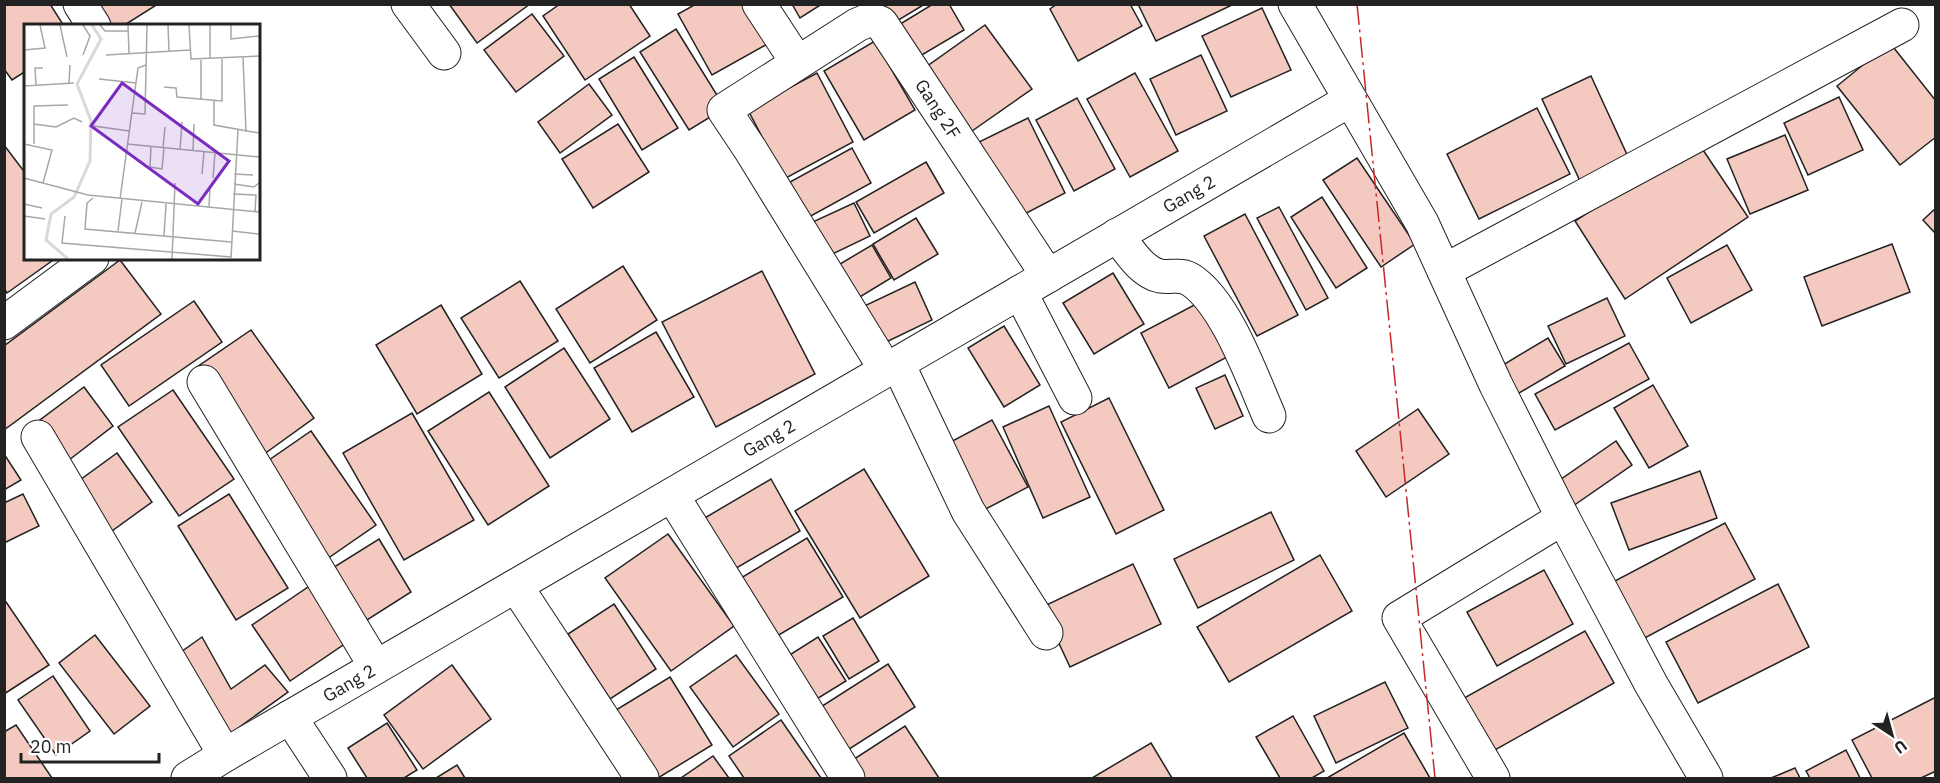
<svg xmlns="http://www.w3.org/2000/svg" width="1940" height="783" font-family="'IBM Plex Sans',sans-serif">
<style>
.building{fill:#f3c9c0;stroke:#222;stroke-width:1.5}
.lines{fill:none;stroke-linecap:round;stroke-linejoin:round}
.street-casing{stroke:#222;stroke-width:35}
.street{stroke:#fff;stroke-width:33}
.power{stroke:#c62828;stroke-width:1.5;stroke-dasharray:21 4.5 3 4.5;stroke-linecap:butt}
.labels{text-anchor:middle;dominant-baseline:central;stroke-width:4.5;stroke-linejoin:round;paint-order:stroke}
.street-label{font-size:18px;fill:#222;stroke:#fff}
.inset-river{fill:none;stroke:#d9d9d9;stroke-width:3}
.inset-road{fill:none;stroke:#a7a7a7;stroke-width:1.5}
.view{fill:#7b2cbf;fill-opacity:0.15;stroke:#7b2cbf;stroke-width:3}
.inset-edge{fill:none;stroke:#222;stroke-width:3}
</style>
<rect width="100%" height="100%" fill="#fff"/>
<g class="building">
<polygon points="6,4 50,4 64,26 26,26 26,71 12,80 4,69 4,6"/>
<polygon points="92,4 158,4 123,26 105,26"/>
<polygon points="449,4 530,4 477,43"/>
<polygon points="560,4 629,4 650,36 585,80 543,16"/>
<polygon points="696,4 750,4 771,42 712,75 678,14"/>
<polygon points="792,4 822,4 800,18"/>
<polygon points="881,4 925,4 892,24"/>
<polygon points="933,4 949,4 964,30 910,62 892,29"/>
<polygon points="1057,4 1130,4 1142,26 1078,61 1050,9"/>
<polygon points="1138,4 1232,4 1232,5 1156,41"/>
<polygon points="1262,8 1291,70 1231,97 1202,36"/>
<polygon points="532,14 564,56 516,92 484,50"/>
<polygon points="985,25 1032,89 972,131 926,67"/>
<polygon points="676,29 725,108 689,130 640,52"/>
<polygon points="875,41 915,110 864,140 824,71"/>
<polygon points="1890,43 1936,101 1936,137 1900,165 1837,86"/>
<polygon points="1201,55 1227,111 1176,135 1150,79"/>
<polygon points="634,57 678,128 642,150 599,79"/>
<polygon points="817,73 853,142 784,179 748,110"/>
<polygon points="1135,73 1178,151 1130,177 1087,99"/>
<polygon points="1591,76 1629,159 1580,181 1542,99"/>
<polygon points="589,84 612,115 560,153 538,122"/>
<polygon points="1839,97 1863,150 1808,175 1784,123"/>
<polygon points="1077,98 1115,169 1074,191 1036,120"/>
<polygon points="1537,108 1570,174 1479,219 1447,154"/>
<polygon points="1028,118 1065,193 1017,218 979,142"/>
<polygon points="618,124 649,172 593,208 562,159"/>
<polygon points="1785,135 1808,190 1750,214 1727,159"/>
<polygon points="1697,141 1748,217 1625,299 1575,221"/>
<polygon points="4,145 26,174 26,258 56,258 7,293 4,288"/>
<polygon points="852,148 871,183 809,217 790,182"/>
<polygon points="1357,158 1415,244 1381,267 1323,180"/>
<polygon points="926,162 944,193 874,233 856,202"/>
<polygon points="1322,197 1367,268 1336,288 1291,217"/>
<polygon points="854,203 870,236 822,259 806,225"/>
<polygon points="1279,207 1328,298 1306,310 1257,218"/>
<polygon points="1936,208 1936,234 1923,220"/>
<polygon points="1245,214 1298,315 1257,336 1204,236"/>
<polygon points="916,218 938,254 894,280 873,244"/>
<polygon points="1892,244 1910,292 1822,326 1804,277"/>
<polygon points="872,245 891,278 850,303 830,270"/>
<polygon points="1727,245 1752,290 1691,323 1667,278"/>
<polygon points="120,260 161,314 4,430 4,346"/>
<polygon points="623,266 657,320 590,363 556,309"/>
<polygon points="762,271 815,374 716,427 662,322"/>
<polygon points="1113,273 1144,324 1094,354 1063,303"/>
<polygon points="520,281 558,341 499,378 461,318"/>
<polygon points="915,282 932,320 878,346 860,308"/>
<polygon points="1607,298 1625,336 1566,364 1548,326"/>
<polygon points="194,301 222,342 129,406 101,365"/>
<polygon points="1200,302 1229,356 1169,388 1141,333"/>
<polygon points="441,305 482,374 417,414 376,345"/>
<polygon points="1004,326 1040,385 1004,407 968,348"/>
<polygon points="251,330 314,418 260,457 197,367"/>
<polygon points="656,332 694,397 632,432 594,368"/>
<polygon points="1548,338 1565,366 1509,399 1493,371"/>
<polygon points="1629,343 1649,379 1555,430 1535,394"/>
<polygon points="564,348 610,419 550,458 505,387"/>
<polygon points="1225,375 1243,416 1215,429 1196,388"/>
<polygon points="1653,385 1688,446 1649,468 1614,408"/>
<polygon points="84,387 113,426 69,460 40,420"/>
<polygon points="173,390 234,479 179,516 118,427"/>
<polygon points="489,392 549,486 488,525 428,431"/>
<polygon points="1109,398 1164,510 1116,534 1061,422"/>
<polygon points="1049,406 1090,497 1043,518 1003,427"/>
<polygon points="1418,409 1449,454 1386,497 1356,451"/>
<polygon points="412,413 474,520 404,560 343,453"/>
<polygon points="992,420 1028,487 978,513 943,446"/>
<polygon points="311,431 376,525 324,561 259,467"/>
<polygon points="1616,441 1632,465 1573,506 1557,482"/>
<polygon points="117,453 152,502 105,536 69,488"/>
<polygon points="4,454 21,480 4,490"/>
<polygon points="864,469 929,576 860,618 795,511"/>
<polygon points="1700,471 1717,518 1629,550 1611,503"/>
<polygon points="771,479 800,531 733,570 703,519"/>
<polygon points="23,494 39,526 4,543 4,503"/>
<polygon points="229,494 288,588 236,620 178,526"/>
<polygon points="1271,512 1294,560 1198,608 1174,559"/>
<polygon points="1725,523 1755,579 1641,640 1611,583"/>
<polygon points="668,534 734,626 671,671 605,578"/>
<polygon points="807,538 843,597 767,642 731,584"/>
<polygon points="379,539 411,592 356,627 323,574"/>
<polygon points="1320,555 1352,611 1229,682 1197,627"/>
<polygon points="1133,564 1161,624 1070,667 1042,607"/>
<polygon points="1544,570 1573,624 1497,666 1467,612"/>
<polygon points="1778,584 1809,647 1698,703 1666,642"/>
<polygon points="311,585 349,641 290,681 252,625"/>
<polygon points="4,599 49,665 4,694"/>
<polygon points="614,604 656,669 610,699 568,634"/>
<polygon points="853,618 879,661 849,679 823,636"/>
<polygon points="1585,631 1614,683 1486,755 1457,702"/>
<polygon points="95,635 150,706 114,734 59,663"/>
<polygon points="202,637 231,689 265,665 288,692 227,736 174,657"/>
<polygon points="818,637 846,681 807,705 780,661"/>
<polygon points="736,655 779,714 733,747 690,687"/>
<polygon points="888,664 915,707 843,753 816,710"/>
<polygon points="452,665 491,719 423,769 384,715"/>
<polygon points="53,676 90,731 56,755 18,700"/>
<polygon points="670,677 712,745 658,778 616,710"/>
<polygon points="1385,682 1408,728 1336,763 1314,716"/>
<polygon points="1936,697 1936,771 1921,778 1872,778 1852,740"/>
<polygon points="1293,716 1324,771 1312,778 1280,778 1256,737"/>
<polygon points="781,720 821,778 744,778 729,756"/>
<polygon points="387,723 417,770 404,778 367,778 348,748"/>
<polygon points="16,725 52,778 4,778 4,732"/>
<polygon points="905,726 939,778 858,778 848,763"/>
<polygon points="1404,733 1430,778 1327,778"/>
<polygon points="1151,743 1172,778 1092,778"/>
<polygon points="1846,750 1860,778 1810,778 1806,771"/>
<polygon points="713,756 729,778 681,778"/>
<polygon points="457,765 465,778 436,778"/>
<polygon points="1795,768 1800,778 1771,778"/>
</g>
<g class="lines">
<defs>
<g id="street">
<polyline points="80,4 94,26"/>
<polyline points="408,4 444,53"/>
<polyline points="759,4 797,62"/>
<polyline points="1295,4 1422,223 1496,385 1563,518 1651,684 1706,778"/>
<path d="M1117 235C1128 249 1141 272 1160 276 1172 278 1180 273 1191 280 1226 303 1252 377 1269 416"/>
<polyline points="1444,271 1902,25"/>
<polyline points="1020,292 1075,398"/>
<polyline points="4,323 92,258"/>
<polyline points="898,364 968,511 1046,633"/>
<polyline points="886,370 750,149 724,110 857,25 871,19 881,23 1048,276"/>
<polyline points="204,382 376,667"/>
<polyline points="38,437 225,755"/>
<polyline points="672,495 848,778"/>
<polyline points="516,586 642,778"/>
<polyline points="290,717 330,778"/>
<polyline points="188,778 225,755 1350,100"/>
<polyline points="1493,778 1399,618 1563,518"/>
</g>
</defs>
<use href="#street" class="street-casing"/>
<use href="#street" class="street"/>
<polyline class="power" points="1357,4 1435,778"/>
</g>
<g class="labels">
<g class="street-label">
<text transform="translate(938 109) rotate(57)">Gang 2F</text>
<text transform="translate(1189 194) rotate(-30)">Gang 2</text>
<text transform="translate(769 438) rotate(-30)">Gang 2</text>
<text transform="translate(349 683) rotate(-30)">Gang 2</text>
</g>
</g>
<g transform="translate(24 24)">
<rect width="236" height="236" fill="#fff"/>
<path class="inset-river" d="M44 235 22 216 27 190 50 173 66 137 67 97 53 60 77 15 68 1"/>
<path class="inset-road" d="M36 1 43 33M59 1 66 12 59 31M76 1 81 7H104M104 1 105 29M144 1 145 27M165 1 167 35 235 32M186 1V35M207 1V15L235 12M0 26 21 24 16 1M82 31 166 26M219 33 222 108M75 55 112 59M45 59 46 41M12 61 11 44H19M0 62 50 59M140 63 152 64 153 73 198 77V35M177 75V36M190 76V101L235 109M44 81 10 82V100L32 103 50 94 58 98M108 89 121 90 123 1M10 100V120M70 102 105 107M0 120 28 126 19 159M103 120 235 133M127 122 126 143 132 144M139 124 141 103M156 126 158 98M169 127 170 100M132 144 138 145 140 124M178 150 180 128M210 150 229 151M0 154 64 171 235 188M189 154 191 129M210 160 230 163 235 159M209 170 232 171 231 188M69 174 63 179 61 205 207 218M96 175 114 44 122 41M0 180 18 184M185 184 186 162M0 192 21 195M41 192 38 219 207 233M94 207 98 175M208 207 235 210M111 209 118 178M140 212 142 180M207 234 214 106M148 235 151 159"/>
<path class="view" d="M98 59 205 137 174 180 67 102Z"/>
<rect width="236" height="236" class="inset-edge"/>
</g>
<rect width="1940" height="783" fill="none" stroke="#222222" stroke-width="12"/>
<g transform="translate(1892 735) rotate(144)" stroke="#ffffff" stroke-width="4.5" paint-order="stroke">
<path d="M0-4.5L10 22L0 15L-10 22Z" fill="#222222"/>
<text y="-9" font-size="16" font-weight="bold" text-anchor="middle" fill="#222222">U</text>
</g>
<path d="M21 753v9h138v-9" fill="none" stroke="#222222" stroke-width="3"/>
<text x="30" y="753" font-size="18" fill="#222222" stroke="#ffffff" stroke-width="4.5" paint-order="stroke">20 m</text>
</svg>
